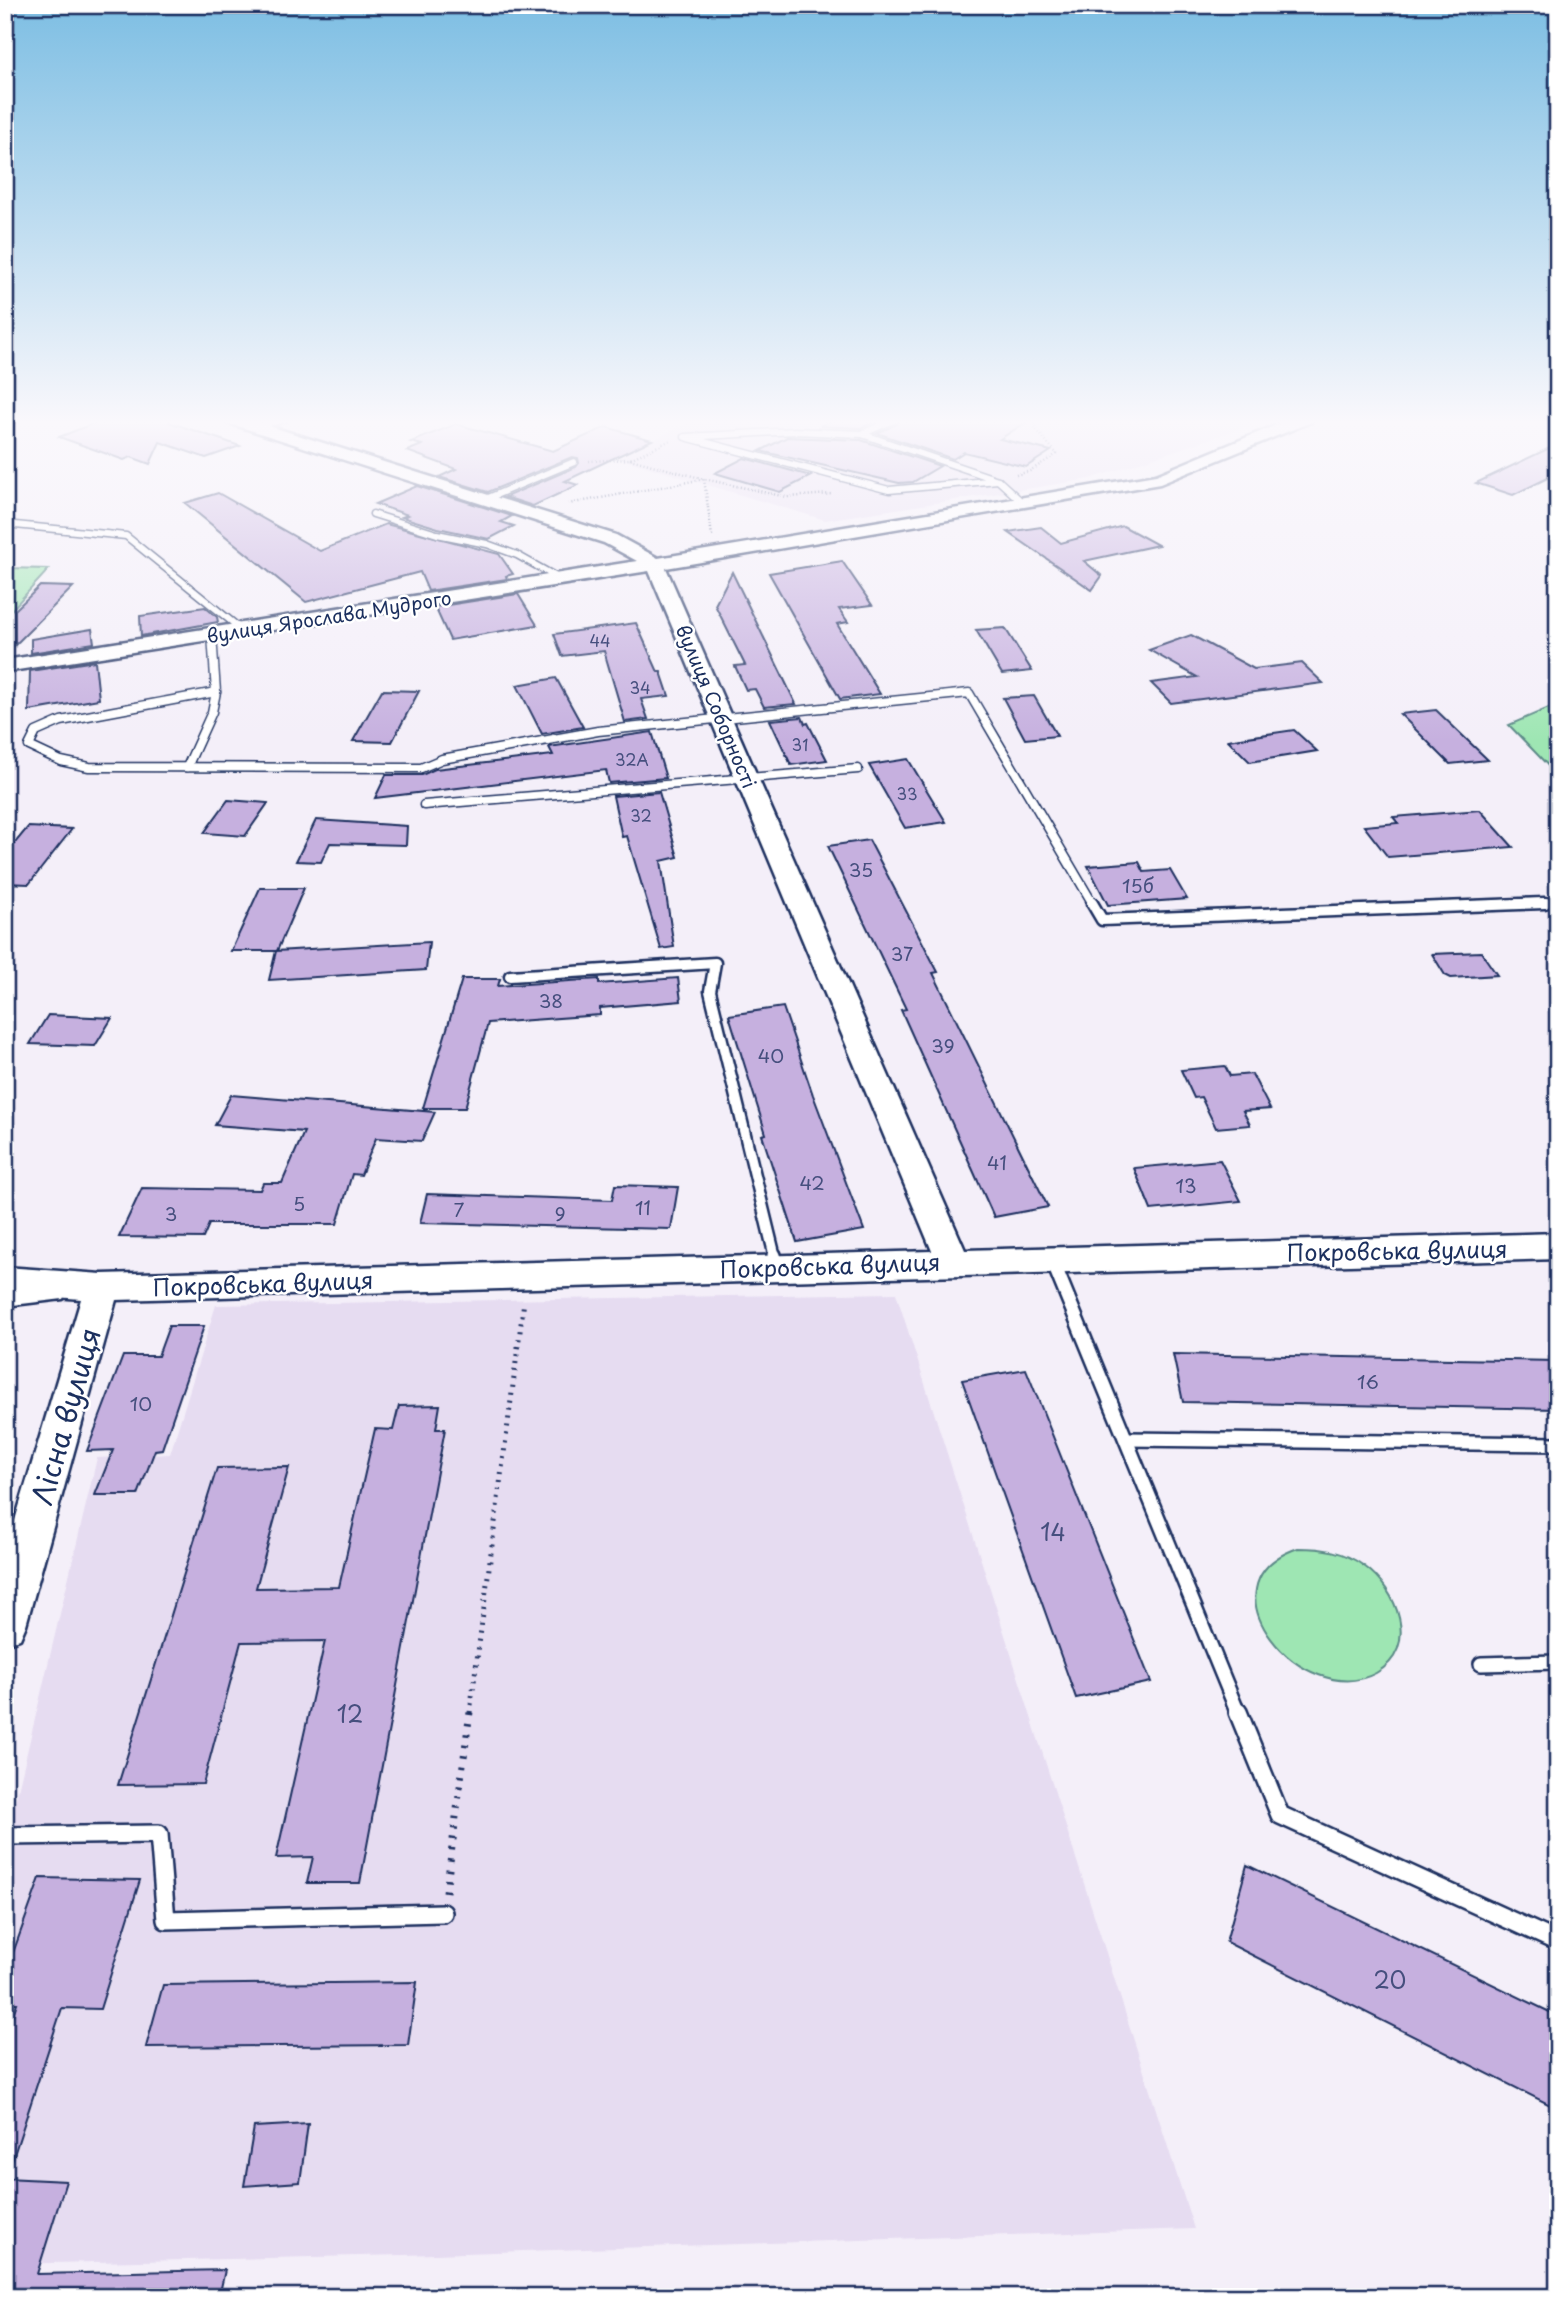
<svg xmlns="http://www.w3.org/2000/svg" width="1563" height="2302" font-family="'Playpen Sans',sans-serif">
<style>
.built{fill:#e6dcf1}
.green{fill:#9ee6b3;stroke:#5c8a88;stroke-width:2}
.building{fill:#c6b0df;stroke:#1b2f5e;stroke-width:2}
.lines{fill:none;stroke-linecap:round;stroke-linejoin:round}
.lane-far4-casing{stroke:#1b2f5e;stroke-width:9}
.lane-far3-casing{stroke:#1b2f5e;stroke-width:11}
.lane-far2-casing{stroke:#1b2f5e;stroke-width:15}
.lane-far1-casing{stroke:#1b2f5e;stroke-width:18}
.lane-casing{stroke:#1b2f5e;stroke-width:22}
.street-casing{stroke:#1b2f5e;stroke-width:5}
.secondary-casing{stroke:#1b2f5e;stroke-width:5}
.path-far2{stroke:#1b2f5e;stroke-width:2.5;stroke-dasharray:1 2.5;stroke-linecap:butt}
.path-far1{stroke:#1b2f5e;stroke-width:5;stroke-dasharray:2 6;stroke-linecap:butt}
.path{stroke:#1b2f5e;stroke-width:7;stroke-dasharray:2.5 8;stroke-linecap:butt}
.lane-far4{stroke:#fff;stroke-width:6}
.lane-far3{stroke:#fff;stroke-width:8}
.lane-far2{stroke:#fff;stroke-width:10}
.lane-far1{stroke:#fff;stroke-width:13}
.lane{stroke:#fff;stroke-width:17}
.street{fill:#fff;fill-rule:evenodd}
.secondary{fill:#fff;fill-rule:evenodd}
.labels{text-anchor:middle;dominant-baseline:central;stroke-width:5;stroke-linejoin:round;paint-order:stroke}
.far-number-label{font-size:16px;fill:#464f7e}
.far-street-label{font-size:19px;fill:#1b2f5e;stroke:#fff}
.number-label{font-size:19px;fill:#464f7e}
.street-label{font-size:23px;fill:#1b2f5e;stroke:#fff}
.near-number-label{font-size:23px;fill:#464f7e}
.near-street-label{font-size:28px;fill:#1b2f5e;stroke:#fff}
</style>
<rect width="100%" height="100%" fill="#f4eff9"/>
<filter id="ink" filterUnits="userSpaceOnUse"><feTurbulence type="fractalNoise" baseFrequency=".0143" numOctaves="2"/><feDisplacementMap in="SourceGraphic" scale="14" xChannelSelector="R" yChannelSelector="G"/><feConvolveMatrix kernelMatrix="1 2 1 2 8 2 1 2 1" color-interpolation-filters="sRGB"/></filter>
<g filter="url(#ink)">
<g class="built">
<polygon points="695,419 1269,419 1090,479 825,520 618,458"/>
<polygon points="896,1293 1194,2229 404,2255 5,2264 5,1845 97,1458 170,1454 216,1305"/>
</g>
<g class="green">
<polygon points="5,568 49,569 5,617"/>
<polygon points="1558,704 1558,776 1509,725"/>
<path d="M1298 1548C1323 1548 1344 1551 1364 1566 1397 1589 1421 1648 1376 1673 1304 1712 1194 1584 1298 1548Z"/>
</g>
<g class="building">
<polygon points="105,419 170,419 169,422 240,446 206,458 160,442 150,464 131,457 124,460 59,437"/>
<polygon points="835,419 881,419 861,428 820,426"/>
<polygon points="901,419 1031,419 1000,439 1051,451 1026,467 964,452 953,459 877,433 897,424"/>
<polygon points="456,424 553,451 606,427 652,440 565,481 578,485 533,506 505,497 576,467 579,463 578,458 572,457 488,492 439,477 456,469 407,451 422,445 411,442"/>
<polygon points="787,437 861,440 940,466 913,482 899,483 760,451"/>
<polygon points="1558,444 1558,473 1513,495 1476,483"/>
<polygon points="744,458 811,476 780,492 715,473"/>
<polygon points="417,486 512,516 501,522 514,526 489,539 438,528 402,517 408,515 375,504"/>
<polygon points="218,493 320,551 386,524 499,554 513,574 506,576 507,579 428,591 420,572 306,602 185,503"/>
<polygon points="1123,526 1158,545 1084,561 1102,576 1092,590 1008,532 1041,527 1061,543"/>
<polygon points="842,561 872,605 839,609 848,622 837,624 880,694 840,699 769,573"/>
<polygon points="732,572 796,704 764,707 755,689 746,690 735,666 745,665 715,605"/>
<polygon points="40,586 73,587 15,645 15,610"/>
<polygon points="518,594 537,625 450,640 435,607"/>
<polygon points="205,607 217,617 218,622 141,636 140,616"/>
<polygon points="636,623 658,672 661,672 669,696 641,699 648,719 625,722 604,651 562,656 554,634"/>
<polygon points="1005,628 1032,671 1002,674 976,630"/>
<polygon points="92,629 94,643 31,653 31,639"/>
<polygon points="1191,635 1254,669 1302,663 1323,683 1171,703 1151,683 1197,677 1149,650"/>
<polygon points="95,661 99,699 29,711 30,671"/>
<polygon points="556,678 583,727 542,734 517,685"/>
<polygon points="382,690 419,691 392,742 353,741"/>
<polygon points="1034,696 1057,736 1025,739 1003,698"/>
<polygon points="1436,710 1488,760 1450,764 1400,714"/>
<polygon points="802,717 805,724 808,723 827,760 791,765 770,720"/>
<polygon points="1294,730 1317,751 1250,762 1228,740"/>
<polygon points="652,732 666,778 609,783 606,770 375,798 386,775 422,775 435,769 553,755 549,747"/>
<polygon points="908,759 946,822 905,828 869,765"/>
<polygon points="659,792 678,857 661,861 674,947 661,949 627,836 622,837 613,796"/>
<polygon points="228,800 268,803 245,836 204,833"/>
<polygon points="1480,810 1513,847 1388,857 1364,826 1398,823 1393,817"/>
<polygon points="316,820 407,826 406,845 330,843 321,862 296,861"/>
<polygon points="28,827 72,829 29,884 5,883 5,855"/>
<polygon points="869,840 938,972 933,973 1048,1207 994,1217 901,1010 906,1009 828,846"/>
<polygon points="1139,862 1144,872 1170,870 1187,899 1108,905 1088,866"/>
<polygon points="260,888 304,888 277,951 231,951"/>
<polygon points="429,942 426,970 269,980 276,951"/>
<polygon points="1481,952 1497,975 1451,978 1445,975 1432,954"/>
<polygon points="678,978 681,1001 600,1008 600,1015 488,1023 465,1108 423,1108 462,979 500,979 498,986 599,979 599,984"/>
<polygon points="783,1007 813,1095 864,1230 797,1242 762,1135 766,1134 729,1015"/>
<polygon points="48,1015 112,1018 95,1046 30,1044"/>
<polygon points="1225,1066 1230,1076 1252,1074 1270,1109 1243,1111 1250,1125 1216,1128 1201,1097 1194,1098 1181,1070"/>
<polygon points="231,1095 435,1112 422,1141 376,1138 361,1175 352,1174 337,1224 209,1224 203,1238 119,1237 142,1188 260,1190 263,1183 282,1183 304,1132 215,1125"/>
<polygon points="1220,1160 1241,1201 1151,1210 1134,1168"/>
<polygon points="615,1185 678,1187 671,1229 420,1223 427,1194 612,1200"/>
<polygon points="169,1326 204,1326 162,1449 155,1450 138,1495 95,1495 113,1450 87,1451 123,1356 158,1356"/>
<polygon points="1173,1354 1558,1361 1558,1409 1183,1402"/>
<polygon points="1026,1369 1151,1682 1076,1698 962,1380"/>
<polygon points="440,1405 436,1429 445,1429 360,1883 307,1883 313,1857 276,1858 325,1641 241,1642 203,1784 118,1785 217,1468 289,1467 256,1588 339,1587 375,1429 393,1430 399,1406"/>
<polygon points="1247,1865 1558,2016 1558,2109 1226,1942"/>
<polygon points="40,1878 140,1880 100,2009 62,2008 10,2167 5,2167 5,2038 17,2003 5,2003 5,1975"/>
<polygon points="417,1982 408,2045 146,2047 163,1985"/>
<polygon points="308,2124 300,2182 244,2186 254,2127"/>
<polygon points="5,2178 66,2181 37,2274 225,2270 219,2297 5,2297"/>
</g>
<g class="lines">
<defs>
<g id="lane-far4">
<polyline points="1273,419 1294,424"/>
<polygon points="795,431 862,434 998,480 889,490 685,437"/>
<polyline points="862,434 895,419"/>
<polyline points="998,480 1022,502"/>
<polyline points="486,499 574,462"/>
<polyline points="373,514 437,534 487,544 517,555 560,579"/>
<polyline points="5,524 126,536 242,630"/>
</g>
<g id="lane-far3">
<polyline points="212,635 216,692 61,721 36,732 29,746 61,761 89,767 421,768 442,759 598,731 969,693 1093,904"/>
<polyline points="187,767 212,712 216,692"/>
<polyline points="424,805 858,769"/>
<polyline points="1500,904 1558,902"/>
</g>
<g id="lane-far2">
<polyline points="1092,903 1102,920 1545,903"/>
<polyline points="510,976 715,963 710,991 775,1257"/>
</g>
<g id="lane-far1">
<polyline points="774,1255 777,1267"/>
<polyline points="1053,1262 1238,1713"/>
<polyline points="1126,1439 1558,1444"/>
<polyline points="1481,1664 1558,1662"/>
</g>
<g id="lane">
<polyline points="1238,1712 1280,1815 1558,1942"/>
<polyline points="5,1836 159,1834 166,1920 443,1913"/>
</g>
<g id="street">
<polygon points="273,419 291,419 258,430 252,427"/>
<polygon points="54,1282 63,1285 66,1292 63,1299 5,1306 5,1286"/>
</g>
<polygon id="secondary" points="223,419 247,419 616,535 658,558 1156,475 1291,419 1313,419 1311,422 1160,484 666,568 965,1250 1558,1233 1558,1259 116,1300 26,1625 20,1639 5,1644 5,1554 81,1299 5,1293 5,1267 102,1274 932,1251 649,571 5,672 5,660 637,561 604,543 225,422"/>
</defs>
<use href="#lane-far4" class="lane-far4-casing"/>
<use href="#lane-far3" class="lane-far3-casing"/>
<use href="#lane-far2" class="lane-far2-casing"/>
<use href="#lane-far1" class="lane-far1-casing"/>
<use href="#lane" class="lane-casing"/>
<use href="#street" class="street-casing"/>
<use href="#secondary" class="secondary-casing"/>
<g class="path-far2">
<polyline points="630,459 704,479 712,536"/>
<polyline points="589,461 630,459 671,440"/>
<polyline points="1016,475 1030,471 1057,454 1034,427 1042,419"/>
<polyline points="568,504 704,479 787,497 832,494"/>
</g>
<polyline class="path-far1" points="470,1713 524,1301"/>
<polyline class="path" points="446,1892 470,1712"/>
<use href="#lane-far4" class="lane-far4"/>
<use href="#lane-far3" class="lane-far3"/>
<use href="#lane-far2" class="lane-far2"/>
<use href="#lane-far1" class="lane-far1"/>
<use href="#lane" class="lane"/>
<use href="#street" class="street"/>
<use href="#secondary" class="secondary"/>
</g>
</g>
<linearGradient id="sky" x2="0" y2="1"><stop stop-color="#7dbee3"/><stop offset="0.57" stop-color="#faf8fc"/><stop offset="1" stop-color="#faf8fc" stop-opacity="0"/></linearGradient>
<rect width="1563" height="741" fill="url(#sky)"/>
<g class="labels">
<g class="far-number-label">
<text x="600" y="640">44</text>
<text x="640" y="687">34</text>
<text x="800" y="744">31</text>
<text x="632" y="759">32А</text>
<text x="907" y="793">33</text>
<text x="641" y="815">32</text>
</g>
<g class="far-street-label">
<text transform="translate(329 616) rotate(-9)">вулиця Ярослава Мудрого</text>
<text transform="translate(717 706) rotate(67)">вулиця Соборності</text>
</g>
<g class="number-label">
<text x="861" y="869">35</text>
<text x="1138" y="885">15б</text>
<text x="902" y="953">37</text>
<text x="551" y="1000">38</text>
<text x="943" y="1045">39</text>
<text x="771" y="1055">40</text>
<text x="997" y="1162">41</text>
<text x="812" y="1182">42</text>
<text x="1186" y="1185">13</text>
<text x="299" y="1203">5</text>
<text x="643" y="1207">11</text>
<text x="459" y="1209">7</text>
<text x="171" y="1213">3</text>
<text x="560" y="1213">9</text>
<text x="1368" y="1381">16</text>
<text x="141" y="1403">10</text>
</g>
<g class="street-label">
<text transform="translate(1397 1250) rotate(-1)">Покровська вулиця</text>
<text transform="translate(830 1265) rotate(-2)">Покровська вулиця</text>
<text transform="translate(263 1283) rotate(-2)">Покровська вулиця</text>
</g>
<g class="near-number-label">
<text x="1053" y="1531">14</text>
<text x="350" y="1713">12</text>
<text x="1390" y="1979">20</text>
</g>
<g class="near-street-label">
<text transform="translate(65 1416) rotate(-74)">Лісна вулиця</text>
</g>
</g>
<rect width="1563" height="2302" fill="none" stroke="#fff" stroke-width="28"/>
<rect x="14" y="14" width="1535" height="2274" fill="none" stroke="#1b2f5e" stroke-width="2.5" filter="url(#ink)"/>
</svg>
